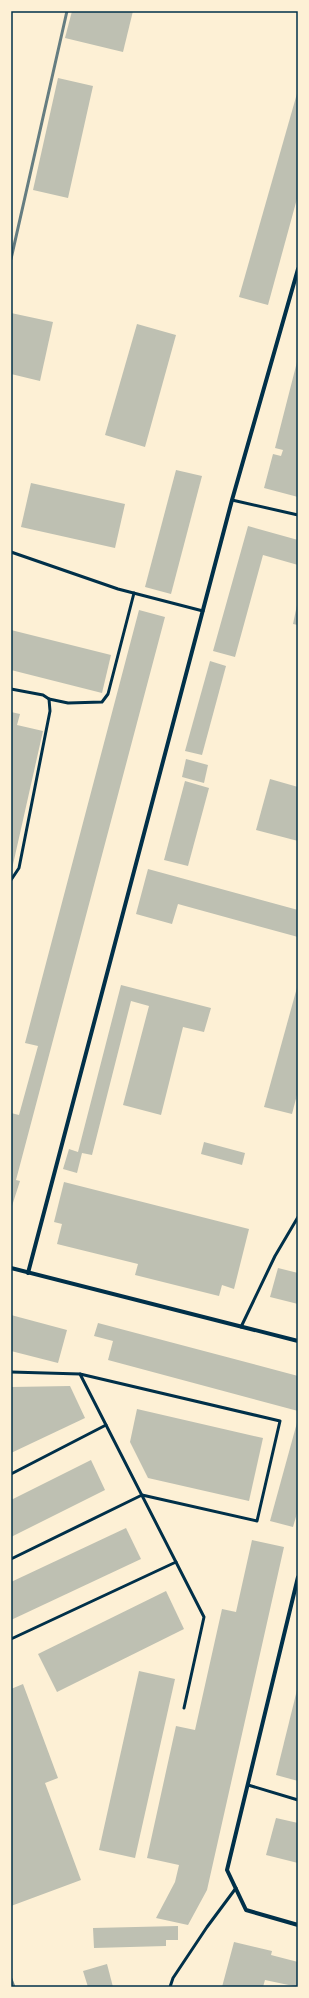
<svg xmlns="http://www.w3.org/2000/svg" width="309" height="1998" font-family="Commissioner,sans-serif">
<style>
.building{fill:#bec0b2}
.lines{fill:none;stroke-linecap:round;stroke-linejoin:round}
.service{stroke:#003049;stroke-width:3}
.minor{stroke:#003049;stroke-width:4}
.rail{stroke:#657d81;stroke-width:3}
.neatline{fill:none;stroke:#003049;stroke-width:1.5}
</style>
<rect width="100%" height="100%" fill="#fdf0d5"/>
<g class="building">
<polygon points="72,11 133,11 123,52 65,38"/>
<polygon points="58,78 93,86 68,198 33,190"/>
<polygon points="298,90 298,195 268,305 239,297"/>
<polygon points="11,313 53,322 40,381 11,374"/>
<polygon points="137,324 176,335 145,447 105,435"/>
<polygon points="298,358 298,497 264,488 273,454 281,456 283,450 275,448"/>
<polygon points="176,470 202,476 171,594 145,587"/>
<polygon points="31,483 125,504 115,548 21,527"/>
<polygon points="248,526 298,540 298,565 263,555 235,657 213,651"/>
<polygon points="297,605 298,605 298,625 293,624"/>
<polygon points="139,610 165,617 16,1180 20,1181 11,1209 11,1113 19,1115 38,1046 25,1043"/>
<polygon points="11,630 111,655 102,693 11,670"/>
<polygon points="210,661 226,666 202,755 185,751"/>
<polygon points="11,712 20,714 17,725 43,731 12,869"/>
<polygon points="186,759 208,765 204,783 182,777"/>
<polygon points="270,779 298,787 298,841 256,830"/>
<polygon points="185,781 209,788 188,866 164,860"/>
<polygon points="148,869 298,910 298,937 178,904 172,924 136,914"/>
<polygon points="298,984 298,1091 292,1114 264,1107"/>
<polygon points="121,985 211,1008 204,1032 183,1027 161,1115 123,1105 149,1006 131,1001 92,1155 82,1153 77,1173 63,1169 69,1149 78,1152"/>
<polygon points="204,1142 245,1153 242,1165 201,1154"/>
<polygon points="64,1182 249,1229 234,1289 222,1285 219,1296 135,1275 138,1264 57,1244 62,1224 54,1222"/>
<polygon points="278,1268 298,1273 298,1304 270,1297"/>
<polygon points="11,1315 67,1330 58,1363 11,1351"/>
<polygon points="98,1323 298,1376 298,1411 108,1360 113,1341 94,1336"/>
<polygon points="70,1386 85,1418 11,1453 11,1387"/>
<polygon points="137,1409 263,1438 249,1501 148,1478 130,1442"/>
<polygon points="298,1419 298,1510 293,1527 270,1521"/>
<polygon points="91,1460 105,1490 11,1537 11,1500"/>
<polygon points="126,1528 141,1559 11,1620 11,1582"/>
<polygon points="252,1540 284,1547 207,1890 188,1925 156,1918 175,1882 179,1865 147,1858 176,1726 195,1730 222,1609 236,1612"/>
<polygon points="166,1591 184,1629 57,1692 38,1654"/>
<polygon points="139,1671 175,1679 135,1858 99,1850"/>
<polygon points="23,1684 58,1778 45,1783 81,1880 11,1906 11,1689"/>
<polygon points="297,1690 298,1690 298,1781 276,1775"/>
<polygon points="276,1818 298,1823 298,1863 266,1855"/>
<polygon points="178,1926 178,1940 166,1940 166,1946 94,1948 93,1928"/>
<polygon points="234,1942 272,1951 271,1955 298,1962 298,1987 265,1980 263,1987 222,1987"/>
<polygon points="107,1964 113,1987 88,1987 83,1971"/>
</g>
<g class="lines">
<g class="service">
<polyline points="232,500 298,515"/>
<polyline points="11,552 118,589 203,611"/>
<polyline points="11,689 43,695 49,699 50,711 19,868 11,880"/>
<polyline points="49,699 68,703 102,702 108,694 134,593"/>
<polyline points="241,1327 275,1256 298,1217"/>
<polyline points="11,1372 80,1374 280,1421 257,1521 142,1495 11,1559"/>
<polyline points="80,1374 204,1617 184,1708"/>
<polyline points="11,1474 106,1425"/>
<polyline points="11,1639 176,1562"/>
<polyline points="248,1785 298,1800"/>
<polyline points="170,1987 173,1978 207,1927 236,1888"/>
</g>
<g class="minor">
<polyline points="11,1268 298,1341"/>
<polyline points="28,1273 232,500 298,269"/>
<polyline points="298,1577 227,1870 246,1910 298,1925"/>
</g>
<g class="rail">
<polyline points="11,259 67,11"/>
<polyline points="11,1979 14,1987"/>
</g>
</g>
<rect width="309" height="1998" fill="none" stroke="#fdf0d5" stroke-width="24"/>
<rect x="12" y="12" width="285" height="1974" class="neatline"/>
</svg>
